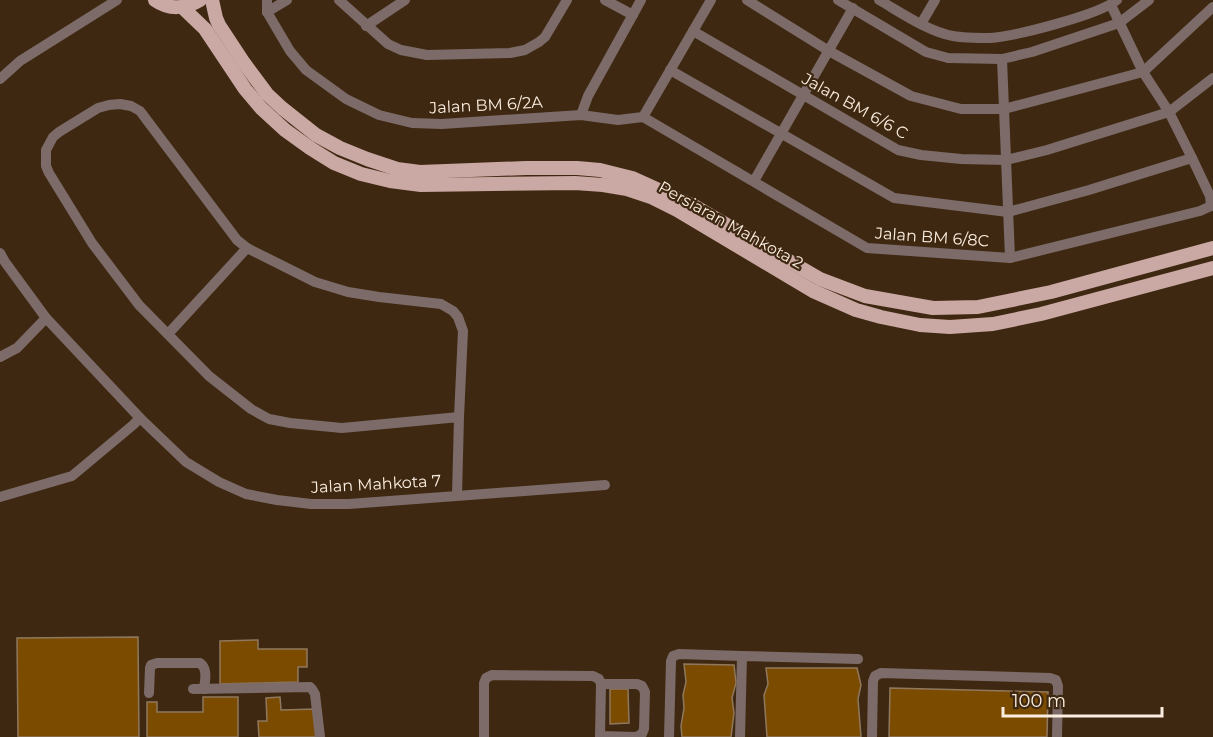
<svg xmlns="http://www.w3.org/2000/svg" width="1213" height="737" font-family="Montserrat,sans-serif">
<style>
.building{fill:#7b4c00;stroke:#90785e;stroke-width:1.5}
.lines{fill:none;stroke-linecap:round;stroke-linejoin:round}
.minor{stroke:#7c6b68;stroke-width:10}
.major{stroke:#caa8a3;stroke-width:14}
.labels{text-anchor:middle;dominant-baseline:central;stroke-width:4.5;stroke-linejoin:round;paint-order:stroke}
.street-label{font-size:16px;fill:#fbeddf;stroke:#3e2811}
</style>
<rect width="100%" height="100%" fill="#3e2811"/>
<g class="building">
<polygon points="138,637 139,737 18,737 17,638"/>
<polygon points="258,640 258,649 307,649 307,667 298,667 298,682 220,684 220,641"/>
<polygon points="684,664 734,665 736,683 732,698 734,713 731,737 682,737 681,726 684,708 683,695 686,682"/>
<polygon points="766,668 857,668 861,685 858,699 861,737 767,737 764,695 768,684"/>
<polygon points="890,688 1048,692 1047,737 889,737"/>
<polygon points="610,689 628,689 629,723 610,724"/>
<polygon points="203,697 238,697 238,737 147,737 147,702 157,702 157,712 203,712"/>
<polygon points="280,697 281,710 315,709 316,737 259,737 258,721 267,721 266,698"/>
</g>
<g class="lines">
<g class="minor">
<polyline points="339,0 388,44 401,50 427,55 510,53 525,50 539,42 545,37 567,0"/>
<polyline points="605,0 633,15"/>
<polyline points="747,0 829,51 911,96 961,109 1004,109 1143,72 1213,7"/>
<polyline points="838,0 926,52 948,58 1002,59 1032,52 1119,23 1149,0"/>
<path d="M879 0C900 12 929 32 953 36 964 38 979 38 990 38 1016 36 1099 15 1117 0"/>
<polyline points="1111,5 1143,72 1169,112 1192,158 1210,196 1211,206"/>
<polyline points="267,12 290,51 306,70 346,99 379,115 412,123 442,124 581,115 618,120 643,117"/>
<polyline points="267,12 287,0"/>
<polyline points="267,12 267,0"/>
<polyline points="921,24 935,0"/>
<polyline points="366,26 405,0"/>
<polyline points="693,31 898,150 921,155 961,159 1006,160 1047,150 1169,112 1213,78"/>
<polyline points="1002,59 1010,258"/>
<polyline points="670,70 894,198 1008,212 1089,190 1192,158"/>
<polyline points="0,79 20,61 117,0"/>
<polyline points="581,115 588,96 641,0"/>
<polyline points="643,117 867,248 1010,258 1200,211 1211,206"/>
<polyline points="643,117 711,0"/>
<polyline points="754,181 853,8"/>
<polyline points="0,253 5,262 46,318 140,418 186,462 219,482 246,494 277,500 311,504 349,504 605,485"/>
<polyline points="168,334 247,248"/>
<polyline points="0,357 17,348 46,318"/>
<polyline points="457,495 459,417 463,331 458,317 453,311 441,304 379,297 348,292 315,282 247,248 237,240 140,111 131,106 120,104 109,105 98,108 59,132 53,137 46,150 46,166 49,173 92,243 139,305 209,376 251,409 269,419 290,423 342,428 459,417"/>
<polyline points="0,497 72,476 133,425 140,418"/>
<polyline points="193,689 310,687 312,689 315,694 320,737"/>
<path d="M149 693 150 668 151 665 157 663H200C208 669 205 680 204 689"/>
<polyline points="600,736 636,737 642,734 644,729 645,692 642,686 637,684 601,684"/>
<polyline points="484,737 484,683 486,678 492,675 593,676 599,679 601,684 600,737"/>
<polyline points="669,737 671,661 673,656 679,654 742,656"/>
<polyline points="740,737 742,656 858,659"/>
<polyline points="872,737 873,681 875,676 881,673 1050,678 1056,680 1058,686 1057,737"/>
</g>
<g class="major">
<path d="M155 0C169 10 185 9 200 0"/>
<polyline points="212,0 216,18 219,25 244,63 267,94 282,108 316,135 340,148 367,159 397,169 420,172 526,168 577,168 600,170 632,178 696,207 820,279 865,296 933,308 978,307 1051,292 1213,248"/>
<polyline points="182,7 205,29 245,89 261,108 285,130 310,148 334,163 361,174 390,181 421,185 575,183 603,185 627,189 651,197 677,210 813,291 856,310 881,317 920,325 950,327 993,324 1041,314 1213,268"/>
</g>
</g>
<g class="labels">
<g class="street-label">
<text transform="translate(486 105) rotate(-3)">Jalan BM 6/2A</text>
<text transform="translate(855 106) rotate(29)">Jalan BM 6/6 C</text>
<text transform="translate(731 225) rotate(29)">Persiaran Mahkota 2</text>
<text transform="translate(932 237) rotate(4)">Jalan BM 6/8C</text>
<text transform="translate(376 484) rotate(-3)">Jalan Mahkota 7</text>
</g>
</g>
<path d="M1003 707v9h159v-9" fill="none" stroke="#fbeddf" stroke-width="3"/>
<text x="1012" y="707" font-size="18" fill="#fbeddf" stroke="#3e2811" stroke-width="4.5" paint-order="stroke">100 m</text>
</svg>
